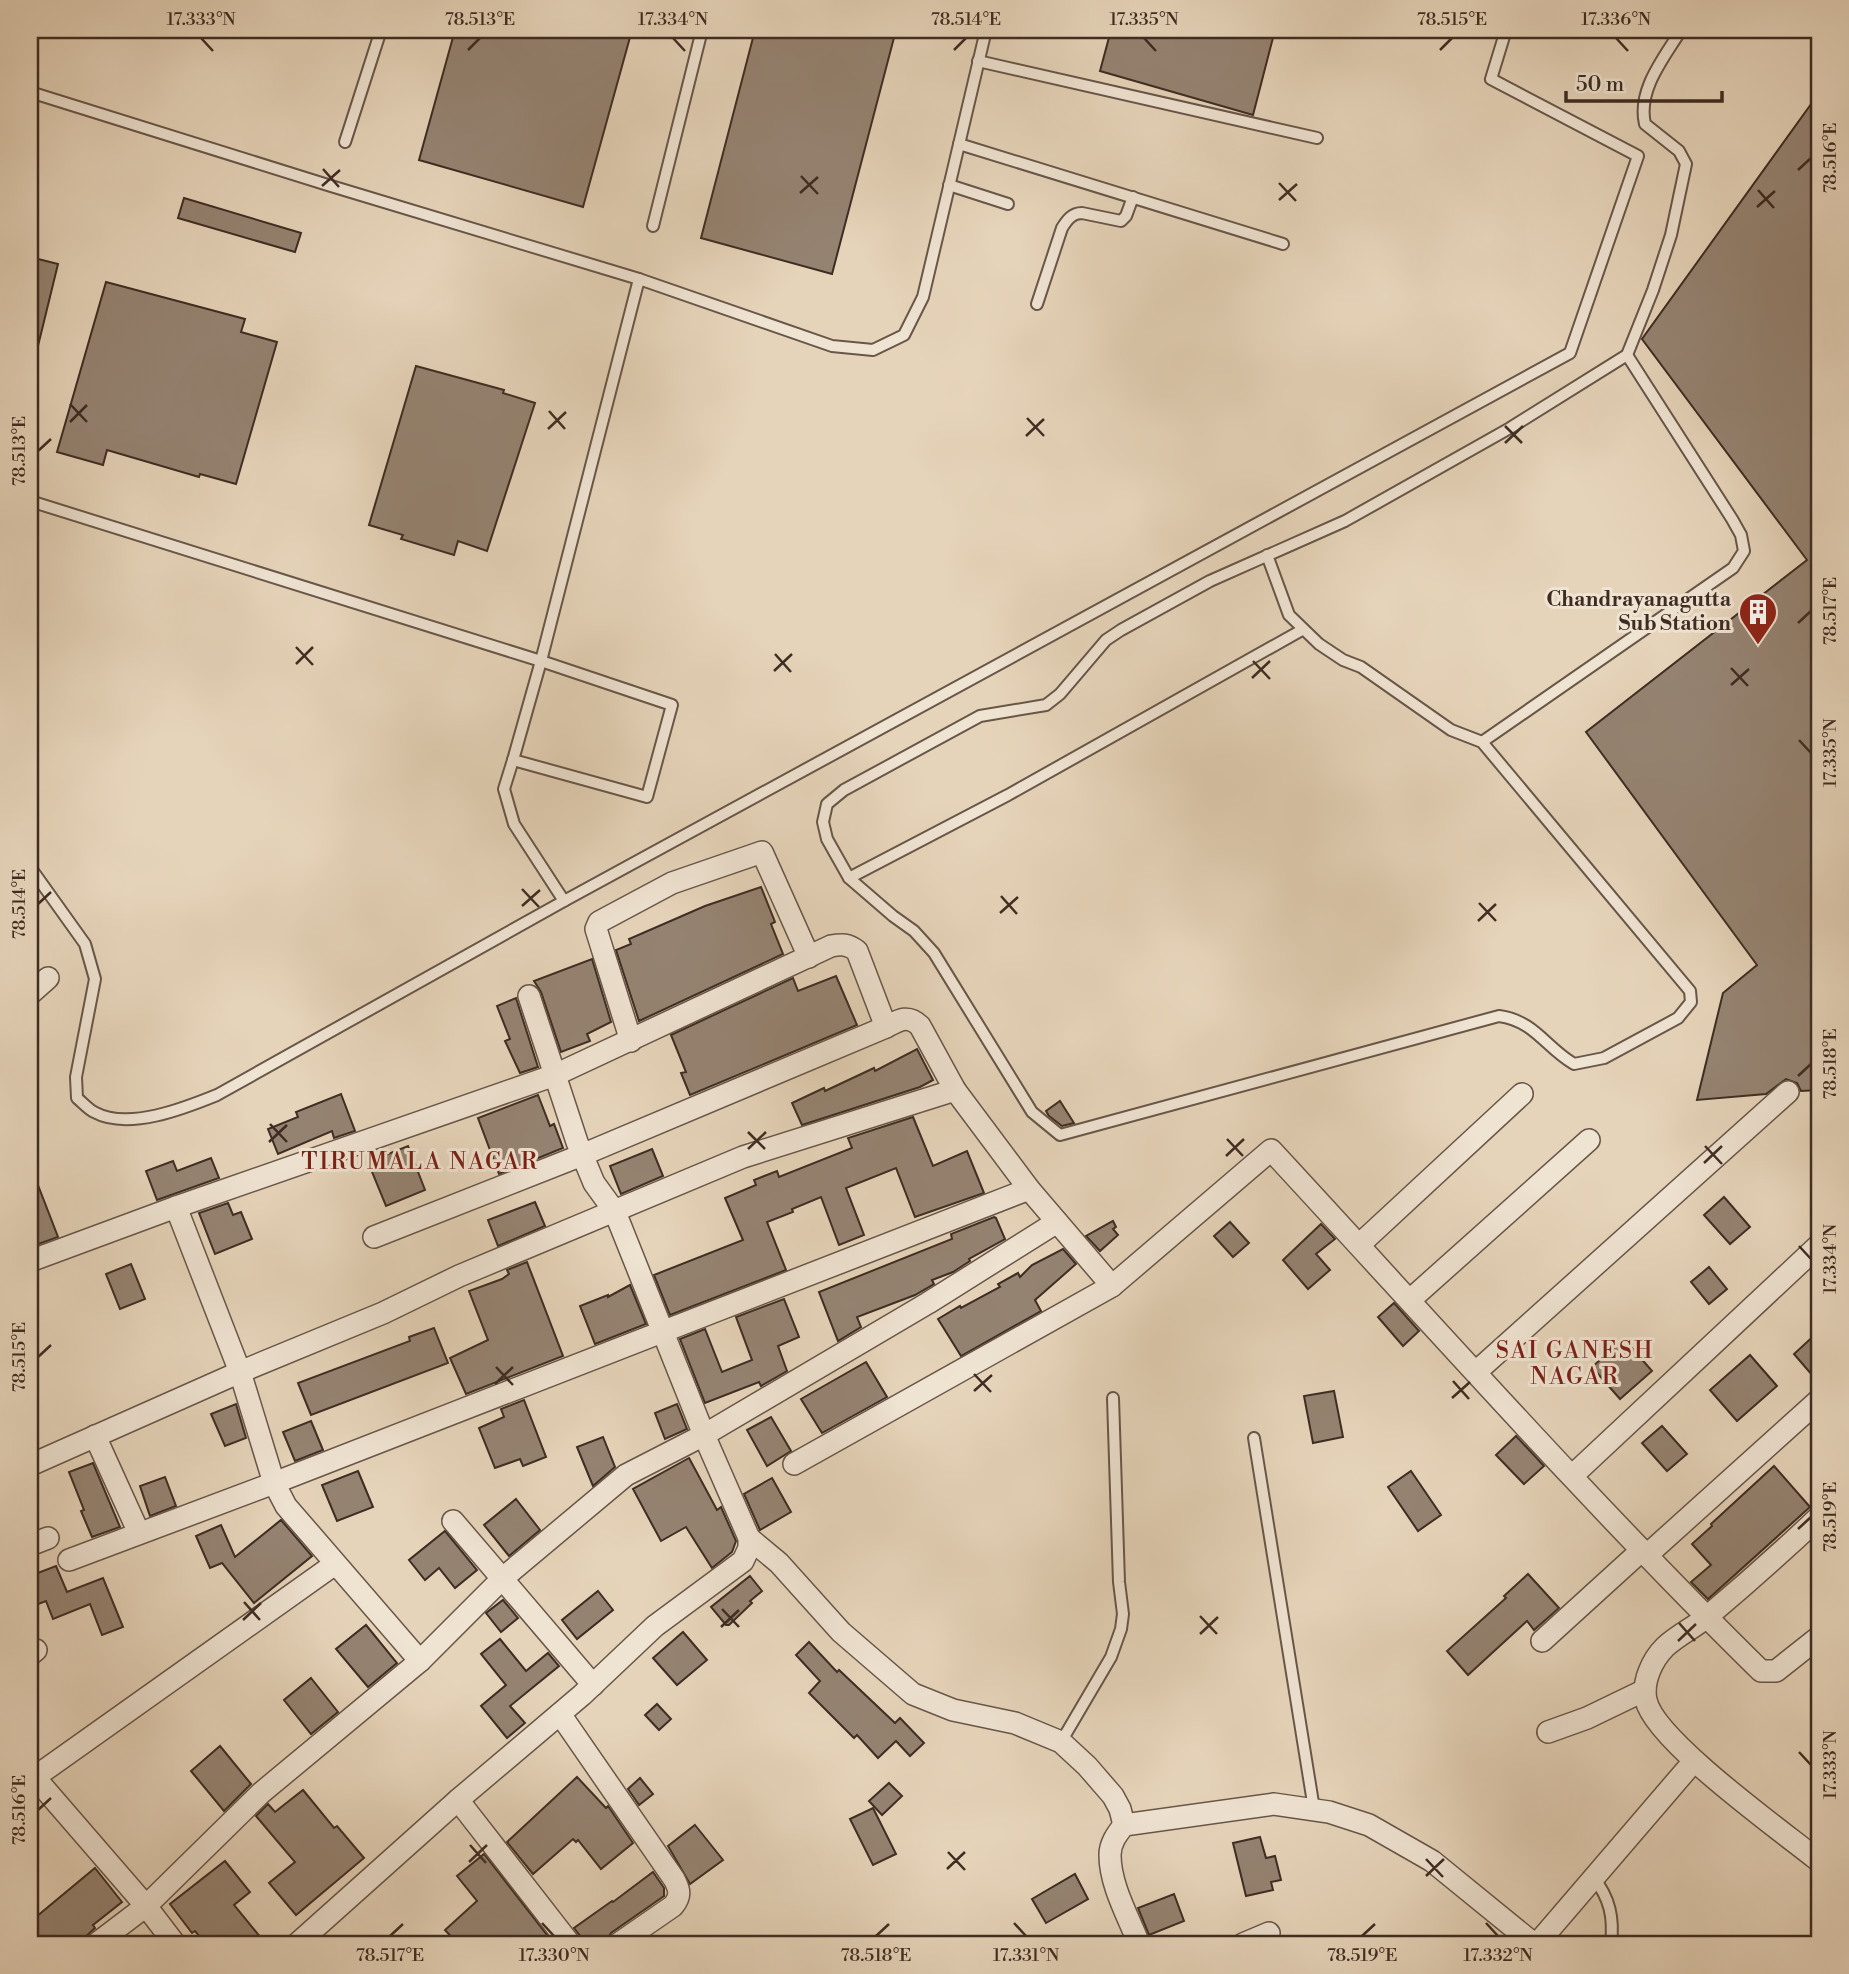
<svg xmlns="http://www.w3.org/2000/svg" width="1849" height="1974" font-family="'Libre Bodoni',serif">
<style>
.building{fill:#958372;stroke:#3e2c23;stroke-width:2}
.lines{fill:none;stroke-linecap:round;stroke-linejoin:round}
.service-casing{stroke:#685649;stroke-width:14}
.minor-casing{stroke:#685649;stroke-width:24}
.service{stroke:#efe3d2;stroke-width:10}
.minor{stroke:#efe3d2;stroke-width:21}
.ticks{fill:none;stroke:#3e2c23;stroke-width:2.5}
.labels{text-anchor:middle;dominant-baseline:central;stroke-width:6;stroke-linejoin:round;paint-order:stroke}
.poi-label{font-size:21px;font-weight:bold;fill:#3e2c23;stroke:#efe3d2;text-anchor:end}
.neighbourhood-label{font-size:23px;letter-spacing:2px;fill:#7a1f14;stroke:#efe3d2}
.neatline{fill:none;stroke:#3e2c23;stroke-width:2.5}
.ticks-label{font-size:18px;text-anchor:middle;fill:#3e2c23}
</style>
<rect width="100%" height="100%" fill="#e6d4ba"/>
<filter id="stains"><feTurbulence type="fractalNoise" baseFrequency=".00286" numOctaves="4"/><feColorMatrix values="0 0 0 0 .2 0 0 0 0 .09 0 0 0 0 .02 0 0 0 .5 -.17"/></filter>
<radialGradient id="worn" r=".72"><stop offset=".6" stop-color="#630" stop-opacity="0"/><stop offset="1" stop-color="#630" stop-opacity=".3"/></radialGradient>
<g class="building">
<polygon points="455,30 632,30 583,207 419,160"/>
<polygon points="755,30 896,30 832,274 701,238"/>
<polygon points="1111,30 1275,30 1253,115 1100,71"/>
<polygon points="1819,93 1819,1090 1801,1091 1797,1083 1786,1079 1766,1094 1697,1100 1723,993 1757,965 1586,732 1807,560 1642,339"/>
<polygon points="184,198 301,233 295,252 178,218"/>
<polygon points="30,257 58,264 36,354 30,353"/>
<polygon points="106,282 245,319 241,332 277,342 236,484 200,474 199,477 107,450 103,465 57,452"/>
<polygon points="416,366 504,390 503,393 535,403 487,551 458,541 454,555 401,539 403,535 369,525"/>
<polygon points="761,887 775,922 771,924 783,954 639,1021 616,950 631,944 629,939 705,906"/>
<polygon points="592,959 611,1022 587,1034 590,1041 561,1052 541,992 534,981"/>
<polygon points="836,976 857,1025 690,1095 681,1073 686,1072 671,1035 793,978 798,991"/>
<polygon points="516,998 538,1067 520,1073 505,1041 510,1039 497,1006"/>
<polygon points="917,1049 933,1080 920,1087 802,1125 792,1103 824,1088 825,1091 874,1068 875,1071"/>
<polygon points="341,1094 355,1131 334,1138 332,1131 278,1154 268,1129 298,1117 296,1112"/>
<polygon points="538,1095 550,1126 554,1124 563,1148 499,1174 478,1118"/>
<polygon points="1060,1101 1074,1123 1062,1126 1049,1116 1046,1111"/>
<polygon points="913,1117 933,1166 967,1151 984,1193 915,1217 896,1168 846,1188 864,1235 839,1245 821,1197 792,1209 793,1212 767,1222 786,1270 670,1315 654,1275 743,1240 725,1198 756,1185 754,1180 777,1171 779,1177 852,1148 848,1138"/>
<polygon points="408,1146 425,1190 386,1206 368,1162"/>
<polygon points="652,1149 663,1176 621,1194 610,1166"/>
<polygon points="211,1158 219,1178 157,1200 146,1171 173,1161 177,1171"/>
<polygon points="31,1167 58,1237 30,1247 30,1168"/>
<polygon points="1724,1197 1750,1227 1730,1244 1704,1215"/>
<polygon points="535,1202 545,1226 498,1246 488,1220"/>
<polygon points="228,1203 233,1215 241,1212 252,1239 215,1254 199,1213"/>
<polygon points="994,1217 996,1218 1005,1239 969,1259 970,1261 953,1272 932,1280 934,1284 915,1295 857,1317 861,1327 838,1341 819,1292 952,1239 951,1234"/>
<polygon points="1113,1221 1116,1227 1113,1229 1118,1235 1100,1251 1086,1236"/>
<polygon points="1230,1222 1249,1243 1233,1257 1214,1236"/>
<polygon points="1321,1224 1335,1239 1316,1254 1330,1270 1308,1289 1283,1260"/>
<polygon points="1063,1249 1076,1264 1035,1300 1041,1311 961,1356 938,1319 960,1306 961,1308 1000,1287 998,1284 1018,1273 1020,1277 1032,1265"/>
<polygon points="527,1262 563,1356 466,1394 450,1358 488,1340 469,1291 502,1279 509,1274 507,1270"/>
<polygon points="131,1264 145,1299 120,1309 106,1274"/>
<polygon points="1709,1267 1727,1289 1709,1304 1691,1282"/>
<polygon points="630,1285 646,1324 595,1344 580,1306 608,1295 608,1297"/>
<polygon points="784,1299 799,1337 778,1346 787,1371 761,1386 759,1382 705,1403 680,1339 705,1329 722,1372 752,1360 736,1317"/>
<polygon points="1394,1303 1419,1331 1403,1346 1378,1317"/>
<polygon points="434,1328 448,1363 311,1415 298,1383 410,1341 409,1337"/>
<polygon points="1819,1331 1819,1383 1794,1354"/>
<polygon points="1624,1339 1652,1371 1620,1399 1592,1367"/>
<polygon points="1750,1355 1777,1386 1737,1421 1710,1390"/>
<polygon points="866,1362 887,1397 822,1433 801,1399"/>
<polygon points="1334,1391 1343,1437 1313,1443 1304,1396"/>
<polygon points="524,1400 546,1457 523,1466 520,1459 495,1468 479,1428 504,1417 501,1409"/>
<polygon points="236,1404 246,1438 225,1446 211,1414"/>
<polygon points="677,1404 687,1429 665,1439 655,1413"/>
<polygon points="771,1417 791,1451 767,1466 747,1430"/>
<polygon points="311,1421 323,1450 295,1461 283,1432"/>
<polygon points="1662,1426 1687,1454 1667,1471 1642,1443"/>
<polygon points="1516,1436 1544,1466 1524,1484 1496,1455"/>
<polygon points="603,1437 615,1467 593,1486 577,1447"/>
<polygon points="689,1458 717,1510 721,1507 736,1541 732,1552 712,1568 686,1527 661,1541 633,1489"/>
<polygon points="93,1463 120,1527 92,1537 81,1511 84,1510 69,1472"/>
<polygon points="1774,1466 1810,1507 1708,1599 1691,1582 1711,1565 1692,1544 1712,1526 1711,1524"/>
<polygon points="358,1471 373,1507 337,1521 322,1485"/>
<polygon points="1411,1471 1441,1515 1418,1531 1388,1487"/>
<polygon points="165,1477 176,1506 150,1516 140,1486"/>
<polygon points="772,1478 791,1512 760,1530 744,1494"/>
<polygon points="516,1499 540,1530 509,1556 484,1525"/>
<polygon points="281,1520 312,1556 254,1603 222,1563 210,1568 196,1536 221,1525 235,1557"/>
<polygon points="445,1531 477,1570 455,1588 439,1568 425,1580 409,1560"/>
<polygon points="56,1566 67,1592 103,1578 123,1627 102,1635 90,1604 53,1619 46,1601 30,1607 30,1576"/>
<polygon points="1528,1574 1559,1608 1534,1630 1527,1621 1468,1675 1447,1651 1506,1598 1504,1596"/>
<polygon points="750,1576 762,1591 750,1601 752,1603 729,1625 726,1625 711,1607"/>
<polygon points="598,1591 613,1610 577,1639 562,1620"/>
<polygon points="503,1600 518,1618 501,1632 486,1613"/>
<polygon points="366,1625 397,1663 368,1687 336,1649"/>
<polygon points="683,1632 707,1660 677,1685 653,1658"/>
<polygon points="500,1639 526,1671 548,1653 559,1666 510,1706 525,1723 507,1738 481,1706 506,1685 481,1654"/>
<polygon points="809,1642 837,1672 839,1670 895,1723 900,1718 924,1743 910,1756 896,1741 878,1758 857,1735 854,1738 809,1693 820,1681 796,1655"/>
<polygon points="311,1678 338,1712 311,1734 284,1700"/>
<polygon points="657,1704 671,1719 659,1730 645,1715"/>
<polygon points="220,1746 251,1784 224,1811 191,1771"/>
<polygon points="577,1777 606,1808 608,1806 633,1843 601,1869 578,1840 576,1842 573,1839 533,1874 507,1842"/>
<polygon points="640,1778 653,1794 639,1805 628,1789"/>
<polygon points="889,1783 902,1796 882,1815 869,1801"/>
<polygon points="303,1790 334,1828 337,1826 364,1858 296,1915 269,1883 295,1862 256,1816 268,1804 275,1812"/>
<polygon points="873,1808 896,1854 873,1865 850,1819"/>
<polygon points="695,1825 723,1860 690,1884 668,1846"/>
<polygon points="1260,1837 1266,1858 1275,1856 1281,1880 1271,1882 1273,1890 1246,1896 1233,1843"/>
<polygon points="484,1854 554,1944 473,1944 466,1937 458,1944 445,1930 477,1901 457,1876"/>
<polygon points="225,1861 250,1892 234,1905 266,1944 206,1944 195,1931 192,1933 170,1904"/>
<polygon points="95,1868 122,1902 93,1925 95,1928 84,1938 83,1944 30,1944 30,1922"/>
<polygon points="653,1872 664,1888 664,1896 611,1933 605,1944 583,1944 581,1937 574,1928 612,1901 613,1902"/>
<polygon points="1075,1874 1088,1899 1046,1923 1032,1899"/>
<polygon points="1174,1894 1184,1921 1149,1935 1138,1908"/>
</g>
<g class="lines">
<defs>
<g id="service">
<polyline points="978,61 1317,138"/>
<polyline points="30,92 331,186 639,279"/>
<polyline points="345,142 381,30"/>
<polyline points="959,144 1283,244"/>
<polyline points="949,185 1008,204"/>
<polyline points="653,226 702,30"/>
<path d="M1037 304 1062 228C1067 220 1072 213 1082 213L1121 221 1126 216 1133 197"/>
<polyline points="30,501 541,661 639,279 832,346 873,350 904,335 923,297 986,30"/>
<path d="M1267 555 1289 615 1319 644 1343 660 1361 667 1451 730 1482 742 1690 991 1691 1002 1678 1018 1604 1058 1574 1064C1545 1047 1535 1021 1499 1016L1060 1135 1032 1112 934 953 914 931 893 916 849 878 827 839 823 822 827 804 844 790 980 716 1046 705 1060 694 1106 640 1121 630 1210 581 1345 521 1510 428 1627 355 1653 290 1671 235 1686 164 1679 151 1645 124C1637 90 1664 58 1681 30"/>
<polygon points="541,661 672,705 647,797 513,760"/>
<polyline points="1482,742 1733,568 1744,551 1741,535 1732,519 1627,355"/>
<polyline points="513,760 504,789 514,824 564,901"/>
<path d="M30 867 85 944 95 979 76 1077 77 1098C83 1103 88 1109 94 1112 128 1131 185 1108 217 1095L564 901 1570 353 1638 156 1491 79 1506 30"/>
<polyline points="849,878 1008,795 1302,630"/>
<polyline points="1254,1438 1314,1809"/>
<polyline points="1061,1742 1111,1657 1121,1629 1123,1614 1119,1582 1113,1398"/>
<path d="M1593 1877C1610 1898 1614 1918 1611 1944"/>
</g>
<g id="minor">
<polyline points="30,994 48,978"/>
<polyline points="631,1041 596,929 599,922 672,883 762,852 809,957"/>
<polyline points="176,1207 240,1372 274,1483 286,1506 420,1661"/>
<polyline points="374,1237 582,1155 886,1027"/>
<polyline points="1359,1245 1522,1094"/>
<path d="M30 1261 176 1207 555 1075 831 946C842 944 848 944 857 951L886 1027C899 1020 908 1014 920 1026L955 1090 1029 1189 1112 1286"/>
<polyline points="1410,1300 1589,1140"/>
<polyline points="1476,1372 1788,1092"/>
<polyline points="95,1436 139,1533"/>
<polyline points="35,1463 240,1372 383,1313 459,1276 743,1157 955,1090"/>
<path d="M794 1464 1112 1286 1271 1150C1433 1325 1591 1504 1761 1671H1776L1819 1637"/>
<polyline points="1572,1476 1819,1245"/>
<path d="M1819 1517C1783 1551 1746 1584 1708 1616 1695 1627 1678 1635 1665 1647 1652 1660 1642 1682 1646 1700 1654 1740 1783 1832 1819 1861"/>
<polyline points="453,1521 593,1685"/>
<polyline points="749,1538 779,1563 841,1632 913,1694 953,1710 1015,1723 1061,1742 1087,1766 1113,1796 1120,1809 1124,1825"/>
<polyline points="30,1545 48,1538"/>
<polyline points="1647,1555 1819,1400"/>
<polyline points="69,1560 274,1483 1029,1189"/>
<polyline points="1542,1641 1642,1550"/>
<polyline points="30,1655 36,1650"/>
<path d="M560 1714 674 1879C680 1890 681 1896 673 1906L618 1944"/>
<polyline points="1548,1732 1587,1718 1645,1690"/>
<polyline points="30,1772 146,1906 175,1944"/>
<polyline points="35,1777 335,1564"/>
<polyline points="458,1800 570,1944"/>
<polyline points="96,1944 146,1906 261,1793 420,1661 503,1578 626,1475 704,1435 928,1303 1057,1222"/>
<polyline points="297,1944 458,1800 582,1695 655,1626 743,1561 749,1548 749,1538 704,1435 615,1212 594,1183 577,1142 529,996"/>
<path d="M1139 1944C1128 1916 1110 1885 1110 1855 1110 1843 1117 1834 1124 1825L1274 1804 1329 1812 1369 1825 1432 1861 1534 1944"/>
<polyline points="1243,1944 1269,1933"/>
<polyline points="1537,1944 1694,1761"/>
</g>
</defs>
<use href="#service" class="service-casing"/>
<use href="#minor" class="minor-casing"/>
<use href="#service" class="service"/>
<use href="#minor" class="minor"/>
</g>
<path class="ticks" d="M201 38 213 51M673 38 685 51M1144 38 1156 51M1616 38 1628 51M468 50 480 38M954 50 966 38M1440 50 1452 38M323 169 339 187M1798 170 1811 158M801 176 818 194M1279 183 1296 201M322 186 340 170M1758 190 1774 208M800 193 818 177M1279 200 1297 184M1757 207 1775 191M70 404 87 422M549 411 565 429M1027 418 1044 436M70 422 87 405M1505 426 1522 443M548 429 566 412M1026 436 1044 419M1505 443 1523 426M38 451 51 439M1798 623 1811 611M296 647 313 665M775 654 791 672M1253 661 1270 679M296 664 313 647M1731 668 1748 686M774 671 792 654M1252 678 1270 661M1731 685 1749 669M1799 740 1811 753M522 889 539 907M1001 896 1017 914M1479 903 1496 921M38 904 51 892M522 906 540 890M1000 913 1018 897M1478 921 1496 904M1798 1076 1811 1064M270 1124 287 1142M748 1132 765 1149M1227 1139 1243 1156M269 1142 287 1125M1705 1146 1722 1164M748 1149 766 1132M1226 1156 1244 1139M1704 1163 1722 1146M1799 1246 1811 1259M38 1357 51 1345M496 1367 513 1385M974 1374 991 1392M1453 1381 1469 1399M495 1384 513 1367M974 1391 992 1375M1452 1398 1470 1382M1798 1529 1811 1517M244 1602 260 1620M722 1609 739 1627M1200 1616 1217 1634M243 1620 261 1603M1679 1623 1695 1641M721 1627 739 1610M1200 1634 1218 1617M1678 1641 1696 1624M1799 1752 1811 1765M38 1810 51 1798M470 1845 486 1863M948 1852 965 1870M1426 1859 1443 1877M469 1862 487 1845M947 1869 965 1852M1426 1876 1444 1859M542 1923 554 1936M1014 1923 1026 1936M1486 1923 1498 1936M390 1936 403 1924M876 1936 889 1924M1362 1936 1375 1924"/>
<defs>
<symbol id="building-pin" viewBox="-11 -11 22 30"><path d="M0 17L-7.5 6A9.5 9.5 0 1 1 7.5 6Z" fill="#8f2418" stroke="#efe3d2"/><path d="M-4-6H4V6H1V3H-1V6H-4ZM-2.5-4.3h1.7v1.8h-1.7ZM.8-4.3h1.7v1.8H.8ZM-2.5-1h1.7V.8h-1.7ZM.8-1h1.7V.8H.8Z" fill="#fff"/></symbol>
</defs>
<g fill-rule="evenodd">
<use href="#building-pin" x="1736" y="590" width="44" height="60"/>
</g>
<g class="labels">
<g class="poi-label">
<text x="1731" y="600">Chandrayanagutta<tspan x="1731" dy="24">Sub Station</tspan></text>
</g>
<g class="neighbourhood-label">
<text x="420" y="1162">TIRUMALA NAGAR</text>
<text x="1575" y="1351">SAI GANESH<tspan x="1575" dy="26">NAGAR</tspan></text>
</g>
</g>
<rect width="1849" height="1974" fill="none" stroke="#e6d4ba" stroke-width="77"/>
<path d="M1566 91v10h156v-10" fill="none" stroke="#3e2c23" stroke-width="3.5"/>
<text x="1576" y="91" font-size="21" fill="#3e2c23" stroke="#efe3d2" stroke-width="5" paint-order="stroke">50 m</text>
<rect x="38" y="38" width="1773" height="1898" class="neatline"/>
<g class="ticks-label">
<text x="201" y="25">17.333°N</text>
<text x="480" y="25">78.513°E</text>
<text x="673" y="25">17.334°N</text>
<text x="966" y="25">78.514°E</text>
<text x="1144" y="25">17.335°N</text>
<text x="1452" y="25">78.515°E</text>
<text x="1616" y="25">17.336°N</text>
<text transform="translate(1830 158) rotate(-90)" y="6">78.516°E</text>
<text transform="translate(19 451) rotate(-90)" y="6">78.513°E</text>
<text transform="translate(1830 611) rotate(-90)" y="6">78.517°E</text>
<text transform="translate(1830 753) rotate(-90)" y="6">17.335°N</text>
<text transform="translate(19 904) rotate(-90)" y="6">78.514°E</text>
<text transform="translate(1830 1064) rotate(-90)" y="6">78.518°E</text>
<text transform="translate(1830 1259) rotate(-90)" y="6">17.334°N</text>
<text transform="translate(19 1357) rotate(-90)" y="6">78.515°E</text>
<text transform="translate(1830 1517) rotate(-90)" y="6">78.519°E</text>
<text transform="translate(1830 1765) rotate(-90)" y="6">17.333°N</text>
<text transform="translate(19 1810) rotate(-90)" y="6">78.516°E</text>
<text x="390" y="1961">78.517°E</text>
<text x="554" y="1961">17.330°N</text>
<text x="876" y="1961">78.518°E</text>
<text x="1026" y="1961">17.331°N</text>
<text x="1362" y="1961">78.519°E</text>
<text x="1498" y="1961">17.332°N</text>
</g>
<rect width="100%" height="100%" filter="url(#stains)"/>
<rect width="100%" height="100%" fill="url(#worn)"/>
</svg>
